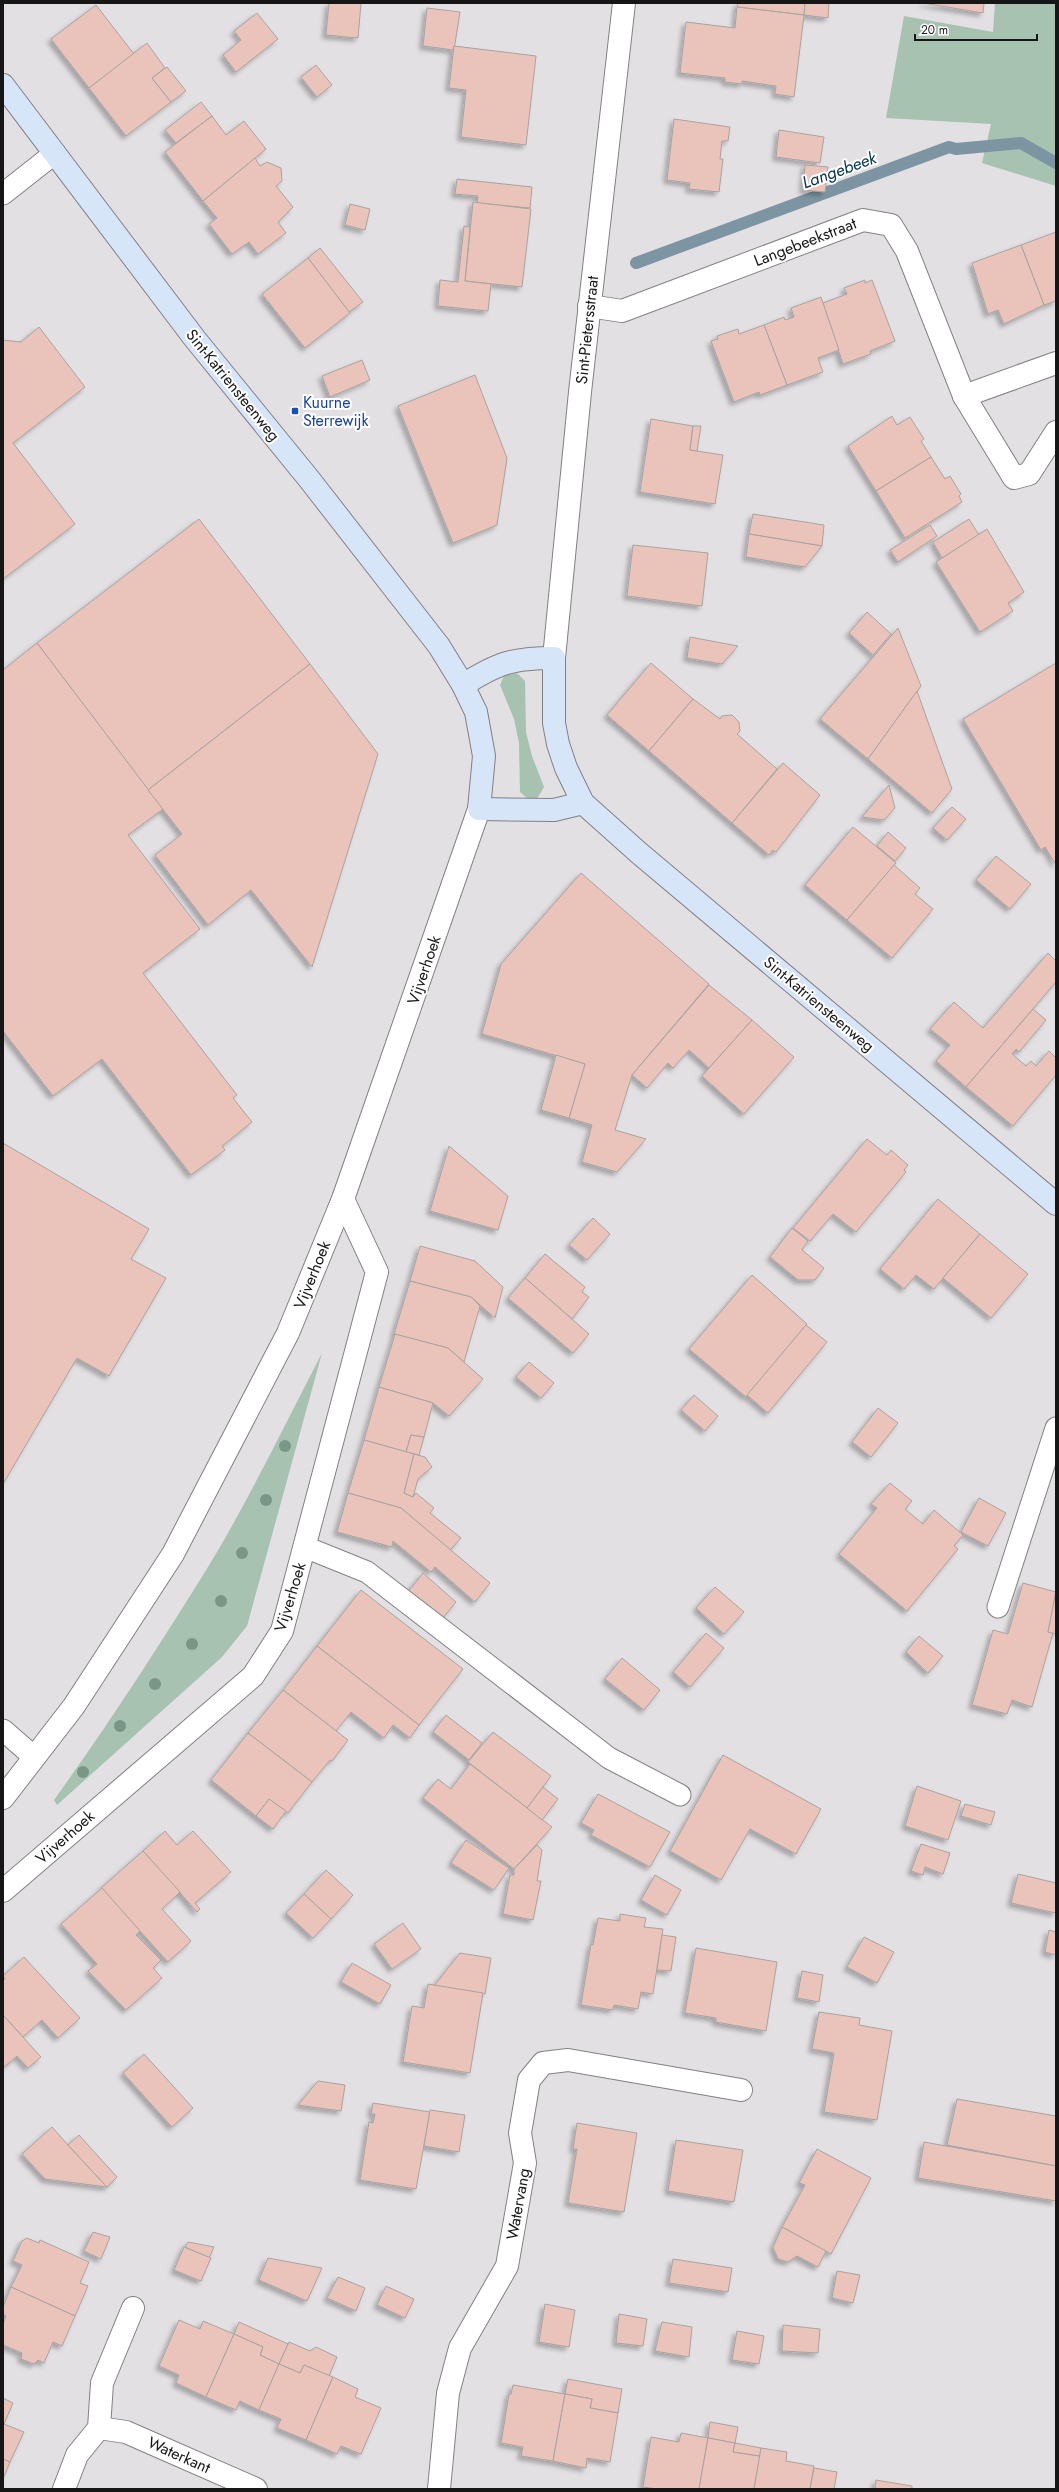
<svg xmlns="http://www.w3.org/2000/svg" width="1059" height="2492" font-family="Jost,sans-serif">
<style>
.green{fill:#a7c2b0}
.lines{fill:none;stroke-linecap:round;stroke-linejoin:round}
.stream{stroke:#7d95a3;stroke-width:12}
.building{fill:#eac3ba;stroke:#a9a3a1;filter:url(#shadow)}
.lane-casing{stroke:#838084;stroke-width:23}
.street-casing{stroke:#838084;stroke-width:24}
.secondary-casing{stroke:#838084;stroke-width:24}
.lane{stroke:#fff;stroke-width:21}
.street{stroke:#fff;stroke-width:22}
.secondary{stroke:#d7e5f9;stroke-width:22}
.tree{fill:#799687}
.transit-dot{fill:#1a4fb4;stroke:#fff;stroke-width:1.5}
.labels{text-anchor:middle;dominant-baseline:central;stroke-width:4;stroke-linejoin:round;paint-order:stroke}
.street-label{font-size:16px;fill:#171617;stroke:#fff}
.transit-label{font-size:16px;fill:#164399;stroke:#fff;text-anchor:start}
.water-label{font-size:17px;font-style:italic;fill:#04344a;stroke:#fff}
</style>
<defs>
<filter id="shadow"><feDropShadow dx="-3.5" dy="3.5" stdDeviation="2" flood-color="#0004"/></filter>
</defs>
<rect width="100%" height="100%" fill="#e3e0e4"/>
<g class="green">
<polygon points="995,3 1056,3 1056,186 982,163 991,124 886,118 904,16 993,32"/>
<polygon points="511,672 518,674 525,681 526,732 532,756 544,787 537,799 529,800 520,792 519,743 514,719 500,685 504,676"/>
<path d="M322 1353 247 1626 222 1657 57 1805 54 1800C108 1725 159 1646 208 1567 250 1498 285 1424 322 1353Z"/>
</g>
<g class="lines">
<polyline class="stream" points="636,263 949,147 956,149 1021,143 1056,163"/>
</g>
<g class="building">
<polygon points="329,3 361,3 358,38 326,35"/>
<polygon points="738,3 805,3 804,15 737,7"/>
<polygon points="805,3 829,3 828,18 804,15"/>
<polygon points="923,3 984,3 983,13"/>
<polygon points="96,5 134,54 89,88 51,39"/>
<polygon points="737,7 804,15 794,97 775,94 776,86 742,81 742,84 725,82 725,78 680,73 686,22 735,28"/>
<polygon points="427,8 460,12 454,50 423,46"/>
<polygon points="257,13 278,39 236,72 223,55 241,40 234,31"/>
<polygon points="147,43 165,68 152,78 171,102 126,136 89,88"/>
<polygon points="454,46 536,56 526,145 461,137 466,90 449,88"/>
<polygon points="316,65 332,85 317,97 301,77"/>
<polygon points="167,67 186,91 171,102 152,78"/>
<polygon points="201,102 212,116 176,143 165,130"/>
<polygon points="212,116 226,135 244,121 266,149 203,201 165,152"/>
<polygon points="674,119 730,127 728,141 722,141 720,159 723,159 719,192 689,189 690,183 667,180"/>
<polygon points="779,130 824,137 820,163 776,157"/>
<polygon points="255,158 260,166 267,162 281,168 282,181 276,186 293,207 278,222 286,233 258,254 249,242 232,254 209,224 217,218 203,201"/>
<polygon points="805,165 828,167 825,192 803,190"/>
<polygon points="457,179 532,187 530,208 477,203 478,196 455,194"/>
<polygon points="473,202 531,209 522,287 465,281"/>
<polygon points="350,204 370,209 365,230 345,225"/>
<polygon points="464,226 470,227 465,281 491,284 488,311 438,306 440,280 458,282"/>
<polygon points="1056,232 1056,301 1044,305 1021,245"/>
<polygon points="1021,245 1044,305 1004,324 998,310 988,314 972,263"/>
<polygon points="320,248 363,302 349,312 308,258"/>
<polygon points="308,258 350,313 305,348 262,294"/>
<polygon points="865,280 865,283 872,280 895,341 870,351 871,354 843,364 823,303 847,294 844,288"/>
<polygon points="821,297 839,350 818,358 823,372 787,385 764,325 784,317 785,320 794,317 791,308"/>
<polygon points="764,325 787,385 760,395 759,392 734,402 711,341 718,339 717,336 738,329 739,334"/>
<polygon points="39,327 85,387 13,443 75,524 3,579 3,340 21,342"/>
<polygon points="362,360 370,380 330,397 322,376"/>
<polygon points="475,375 507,458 497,525 453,543 398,406"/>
<polygon points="892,416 897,425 910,417 924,439 921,441 931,457 876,491 848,446"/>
<polygon points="651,419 693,426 690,450 723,455 715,504 640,492"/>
<polygon points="693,426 701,426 697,451 690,450"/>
<polygon points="931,457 945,479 950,476 961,494 959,496 962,502 905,538 876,491"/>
<polygon points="753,514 824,525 822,546 749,534"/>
<polygon points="199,519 310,664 148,790 37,643"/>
<polygon points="969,519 979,535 942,558 933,542"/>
<polygon points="930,525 937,536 898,562 890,550"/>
<polygon points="987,529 1024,592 1008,603 1013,611 980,632 936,562"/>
<polygon points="749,534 822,546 805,567 746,557"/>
<polygon points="633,545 708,553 702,606 627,596"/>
<polygon points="867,612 891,634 873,655 849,633"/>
<polygon points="898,628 921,686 868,759 820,719"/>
<polygon points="690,637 738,646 722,664 687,658"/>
<polygon points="37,643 163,809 128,835 200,929 143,973 237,1095 233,1098 252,1122 222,1146 225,1150 191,1175 102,1059 53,1096 3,1031 3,670"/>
<polygon points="651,663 693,699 649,751 607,715"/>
<polygon points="1056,663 1056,865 1045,847 1041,850 963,719"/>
<polygon points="310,664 378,754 312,967 251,890 208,925 155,855 182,834 148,790"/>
<polygon points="917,691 952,789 932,813 868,759"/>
<polygon points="693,699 720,719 722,716 732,715 739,722 740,731 737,734 777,769 732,823 649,751"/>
<polygon points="783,763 820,795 776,852 773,850 769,855 732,823"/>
<polygon points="889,785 895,808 884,820 862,817"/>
<polygon points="952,807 966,819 947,840 933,828"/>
<polygon points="853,827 896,863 847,920 805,885"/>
<polygon points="888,832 906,848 895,861 877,846"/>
<polygon points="996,856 1031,884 1010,909 976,880"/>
<polygon points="894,865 920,888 915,894 933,909 892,958 847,920"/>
<polygon points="581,873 709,984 632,1075 615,1130 646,1139 617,1172 582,1162 592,1125 569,1118 585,1064 482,1034 501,964"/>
<polygon points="1048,953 1056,961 1056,982 966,1087 936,1061 950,1045 930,1029 954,1002 983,1028"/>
<polygon points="709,985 752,1020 709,1068 689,1050 673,1068 668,1063 647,1088 632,1075"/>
<polygon points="1033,1009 1046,1020 1019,1052 1016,1049 1012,1054 1026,1066 1031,1061 1036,1066 1049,1051 1056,1058 1056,1075 1013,1126 966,1087"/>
<polygon points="752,1020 794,1057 744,1114 702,1076"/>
<polygon points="556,1055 585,1064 569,1118 541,1110"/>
<polygon points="867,1139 887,1155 891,1150 908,1165 904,1170 906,1172 856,1232 833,1214 810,1241 793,1228"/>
<polygon points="3,1143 149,1229 131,1259 166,1278 109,1376 77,1358 3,1484"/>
<polygon points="449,1146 508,1196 498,1230 430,1211"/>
<polygon points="938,1199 980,1234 934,1289 916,1275 904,1289 880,1269"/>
<polygon points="593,1218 610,1234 587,1260 569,1245"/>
<polygon points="792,1228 808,1241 802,1250 824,1268 815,1280 798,1280 770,1257"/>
<polygon points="980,1234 1028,1274 991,1318 943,1278"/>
<polygon points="420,1246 475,1261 503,1287 495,1318 471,1297 410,1281"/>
<polygon points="545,1254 585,1287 582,1292 589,1297 572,1319 525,1278"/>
<polygon points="752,1275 807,1324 746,1397 689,1349"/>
<polygon points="525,1278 589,1334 573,1353 508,1298"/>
<polygon points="410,1281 471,1297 480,1306 464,1362 448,1348 394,1334"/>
<polygon points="806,1325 827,1342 768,1413 747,1395"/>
<polygon points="395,1334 448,1348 483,1379 449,1416 433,1403 379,1387"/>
<polygon points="529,1362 554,1383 541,1398 516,1377"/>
<polygon points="379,1387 433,1403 424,1437 411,1435 406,1452 364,1440"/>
<polygon points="694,1395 718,1416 705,1431 681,1410"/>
<polygon points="878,1408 898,1423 871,1457 852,1442"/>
<polygon points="411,1435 424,1437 419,1455 406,1452"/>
<polygon points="364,1440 414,1454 404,1493 413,1497 416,1493 434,1508 430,1513 461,1538 450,1550 401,1508 348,1493"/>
<polygon points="414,1454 425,1457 432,1467 418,1479 413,1497 404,1493"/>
<polygon points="890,1483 912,1501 905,1509 923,1524 934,1510 963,1535 954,1546 958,1549 907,1611 839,1554 877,1508 871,1504"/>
<polygon points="348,1493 401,1508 490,1583 475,1602 435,1567 431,1572 393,1541 392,1547 337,1532"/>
<polygon points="979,1498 1006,1513 988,1546 961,1532"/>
<polygon points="423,1573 456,1602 442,1619 407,1593"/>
<polygon points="1023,1583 1056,1592 1048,1632 1053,1633 1032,1707 1012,1700 1007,1714 972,1705 993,1630 1008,1634"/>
<polygon points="715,1587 744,1612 724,1634 696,1608"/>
<polygon points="361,1590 463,1669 419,1725 317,1646"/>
<polygon points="1056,1591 1056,1634 1048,1632"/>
<polygon points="706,1633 724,1648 690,1687 673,1672"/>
<polygon points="919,1636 943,1656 928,1673 906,1652"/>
<polygon points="317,1646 419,1725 410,1738 393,1725 384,1738 351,1712 336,1731 283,1690"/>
<polygon points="622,1658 660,1690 644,1710 605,1679"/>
<polygon points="283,1690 348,1740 332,1761 330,1760 312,1782 248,1733"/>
<polygon points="446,1715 482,1743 469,1760 433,1732"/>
<polygon points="493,1732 551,1776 527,1808 468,1762"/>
<polygon points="248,1733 312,1782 288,1813 269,1799 256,1816 211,1780"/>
<polygon points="723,1755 821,1809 796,1854 750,1829 721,1880 670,1851"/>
<polygon points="470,1764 552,1827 514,1869 423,1798 438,1779 451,1789"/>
<polygon points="917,1786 961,1801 948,1840 905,1826"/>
<polygon points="543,1787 558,1799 542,1820 527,1808"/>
<polygon points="598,1794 670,1832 650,1867 591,1835 594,1830 581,1823"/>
<polygon points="269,1799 286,1811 273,1829 256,1816"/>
<polygon points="965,1804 995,1812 991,1825 961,1816"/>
<polygon points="165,1831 177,1845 193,1831 231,1872 195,1903 200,1909 197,1912 143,1851"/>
<polygon points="466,1840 509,1868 494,1890 451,1863"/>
<polygon points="921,1844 950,1853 943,1874 925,1867 923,1875 911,1871"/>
<polygon points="537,1845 542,1850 537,1881 541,1881 533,1920 503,1914 510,1875 514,1875 514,1869"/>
<polygon points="143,1851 180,1892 162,1909 191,1941 168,1962 101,1888"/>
<polygon points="326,1870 353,1895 331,1919 304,1894"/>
<polygon points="1018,1874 1056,1883 1056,1913 1011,1903"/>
<polygon points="655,1875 681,1890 667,1915 641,1900"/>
<polygon points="102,1888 140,1931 136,1935 161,1960 153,1968 162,1978 126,2010 88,1971 97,1964 61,1924"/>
<polygon points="304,1894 331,1919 313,1938 286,1913"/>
<polygon points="620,1914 646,1918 644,1927 663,1929 653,1994 641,1992 638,2009 614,2005 613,2010 581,2005 591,1944 593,1945 598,1918 620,1921"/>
<polygon points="403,1923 421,1949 392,1969 374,1944"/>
<polygon points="1049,1930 1056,1932 1056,1955 1045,1952"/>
<polygon points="662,1935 676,1937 671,1971 657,1970"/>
<polygon points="864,1937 894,1952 877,1983 847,1967"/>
<polygon points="696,1948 777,1962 766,2031 716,2022 716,2018 685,2013"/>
<polygon points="460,1953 491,1958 485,1994 434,1986"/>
<polygon points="24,1957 80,2018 58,2038 42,2020 23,2037 3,2015 3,1980 5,1979 3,1976"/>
<polygon points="352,1963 391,1985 380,2004 341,1982"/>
<polygon points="802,1971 823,1975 819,2002 797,1998"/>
<polygon points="428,1984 483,1993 470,2073 403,2062 412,2006 424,2008"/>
<polygon points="819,2012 860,2018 859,2025 892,2031 877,2120 824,2112 834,2053 812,2049"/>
<polygon points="3,2015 41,2057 28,2068 17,2056 3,2068"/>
<polygon points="144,2054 193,2108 172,2127 123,2073"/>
<polygon points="318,2081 345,2085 341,2111 298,2105"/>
<polygon points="957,2099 1056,2116 1056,2166 947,2145"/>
<polygon points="373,2103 430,2112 416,2189 360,2180 369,2122 373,2123 375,2114 371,2114"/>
<polygon points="430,2110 465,2115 459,2152 424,2146"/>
<polygon points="577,2123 637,2133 624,2212 568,2203 577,2149 573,2149"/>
<polygon points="52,2127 68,2145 107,2187 45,2179 22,2154"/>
<polygon points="79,2135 117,2177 107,2187 68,2145"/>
<polygon points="676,2140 743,2150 734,2202 668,2191"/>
<polygon points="924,2142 1056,2166 1056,2201 918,2178"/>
<polygon points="817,2149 871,2178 831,2254 782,2227 805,2185 799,2183"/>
<polygon points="782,2227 826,2251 818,2267 797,2256 788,2262 778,2259 773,2247"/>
<polygon points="93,2232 110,2237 101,2259 84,2251"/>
<polygon points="27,2238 39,2243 40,2240 89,2262 80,2283 88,2286 75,2316 11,2287 22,2265 13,2261 22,2241"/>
<polygon points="188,2242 214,2247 209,2258 185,2247"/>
<polygon points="184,2247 211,2258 201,2281 174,2270"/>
<polygon points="268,2258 322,2268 307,2301 259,2280"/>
<polygon points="673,2259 732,2268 728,2292 669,2283"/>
<polygon points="837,2271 860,2275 853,2303 832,2298"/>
<polygon points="338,2277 365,2288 356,2311 327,2298"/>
<polygon points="386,2286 414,2299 405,2318 377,2305"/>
<polygon points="11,2287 75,2316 62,2346 53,2342 44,2363 38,2360 34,2364 21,2359 22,2353 3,2345 3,2324 6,2316 3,2314 3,2307"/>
<polygon points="545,2304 575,2310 569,2347 539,2342"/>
<polygon points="619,2314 647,2319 643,2346 616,2343"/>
<polygon points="179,2320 200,2329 203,2321 234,2334 206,2397 176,2383 179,2375 159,2366"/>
<polygon points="239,2322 288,2344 279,2364 260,2355 263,2347 234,2334"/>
<polygon points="662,2322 692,2327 689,2357 655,2351"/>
<polygon points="783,2325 820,2329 818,2353 782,2351"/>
<polygon points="737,2331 764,2336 759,2364 732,2360"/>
<polygon points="234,2334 263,2347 260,2355 279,2364 259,2410 240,2401 236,2410 206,2397"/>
<polygon points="289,2342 310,2351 316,2347 337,2357 329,2376 304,2365 300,2373 279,2364"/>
<polygon points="279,2364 300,2373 304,2365 333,2377 306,2440 277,2428 281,2419 259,2410"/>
<polygon points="333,2377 358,2389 355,2397 381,2408 361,2454 341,2446 337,2454 306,2440"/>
<polygon points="568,2379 622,2389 618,2413 590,2408 592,2399 565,2394"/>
<polygon points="513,2385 565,2394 553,2461 521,2456 523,2447 501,2443 509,2394 511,2394"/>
<polygon points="565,2394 592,2399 590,2408 618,2413 610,2462 587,2458 586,2468 553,2461"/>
<polygon points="3,2398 13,2403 4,2424 24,2432 10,2462 3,2459"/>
<polygon points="710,2422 738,2427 735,2443 708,2438"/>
<polygon points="681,2433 708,2438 699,2489 657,2489 643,2487 651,2437 679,2442"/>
<polygon points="708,2438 735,2443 733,2452 760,2456 754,2489 699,2489"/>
<polygon points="735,2443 761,2448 760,2456 733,2452"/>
<polygon points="761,2448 787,2452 786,2461 814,2466 810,2489 754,2489"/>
<polygon points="3,2459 10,2462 3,2479"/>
<polygon points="814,2468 837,2472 834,2489 810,2489"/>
<polygon points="876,2480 912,2486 912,2489 875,2489"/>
</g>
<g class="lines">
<defs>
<g id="lane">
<polyline points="3,194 55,153"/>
<polyline points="305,1547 367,1572 609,1758 680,1795"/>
<polyline points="998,1607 1056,1428"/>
<polyline points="3,1730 34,1757"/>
</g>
<g id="street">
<polyline points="589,306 622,311 863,220 891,225 907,251 964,396"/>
<polyline points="1056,363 964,396 1014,478 1029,474 1056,432"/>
<polyline points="554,658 580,392 624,3"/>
<polyline points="3,1798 74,1706 173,1554 288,1333 343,1199 479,809"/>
<polyline points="3,1891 253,1676 282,1631 377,1272 343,1199"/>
<polyline points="99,2428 126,2432 256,2489"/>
<polyline points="64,2489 77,2455 99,2428 102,2383 133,2308"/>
<polyline points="439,2489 448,2393 460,2348 507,2266 525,2163 520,2133 529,2080 543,2063 568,2060 741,2090"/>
</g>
<g id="secondary">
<polyline points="3,85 195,339 309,479 439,646 463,685 476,712 484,756 479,809 554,810 583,803"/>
<path d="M463 685C498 663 512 658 554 658V723L558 744 566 768 583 803 639 853 1056 1204"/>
</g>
</defs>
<use href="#lane" class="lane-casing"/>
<use href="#street" class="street-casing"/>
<use href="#secondary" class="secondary-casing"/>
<use href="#lane" class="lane"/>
<use href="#street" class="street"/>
<use href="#secondary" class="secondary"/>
</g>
<g class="tree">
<circle cx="285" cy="1446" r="6"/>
<circle cx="266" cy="1500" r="6"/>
<circle cx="242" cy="1553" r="6"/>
<circle cx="221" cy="1601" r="6"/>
<circle cx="192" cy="1644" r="6"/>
<circle cx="155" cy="1684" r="6"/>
<circle cx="120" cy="1726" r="6"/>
<circle cx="83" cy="1772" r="6"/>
</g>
<rect class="transit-dot" x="291" y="407" width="8" height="8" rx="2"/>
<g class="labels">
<g class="street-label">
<text transform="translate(805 242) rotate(-21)">Langebeekstraat</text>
<text transform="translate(587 330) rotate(-84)">Sint-Pietersstraat</text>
<text transform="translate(233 385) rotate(51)">Sint-Katriensteenweg</text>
<text transform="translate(424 970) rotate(-71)">Vijverhoek</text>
<text transform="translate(819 1004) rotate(40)">Sint-Katriensteenweg</text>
<text transform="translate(312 1275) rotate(-68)">Vijverhoek</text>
<text transform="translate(290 1597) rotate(-73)">Vijverhoek</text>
<text transform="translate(65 1837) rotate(-41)">Vijverhoek</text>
<text transform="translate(518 2204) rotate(-80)">Watervang</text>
<text transform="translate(179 2455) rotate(24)">Waterkant</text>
</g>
<g class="transit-label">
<text x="303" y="402">Kuurne<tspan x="303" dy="18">Sterrewijk</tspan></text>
</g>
<g class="water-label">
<text transform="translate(839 170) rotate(-20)">Langebeek</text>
</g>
</g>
<rect width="1059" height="2492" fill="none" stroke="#171617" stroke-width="8"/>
<path d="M915 34v6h122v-6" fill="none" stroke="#171617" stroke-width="2"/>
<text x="921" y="34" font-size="12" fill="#171617" stroke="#ffffff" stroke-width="3" paint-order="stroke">20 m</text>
</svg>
